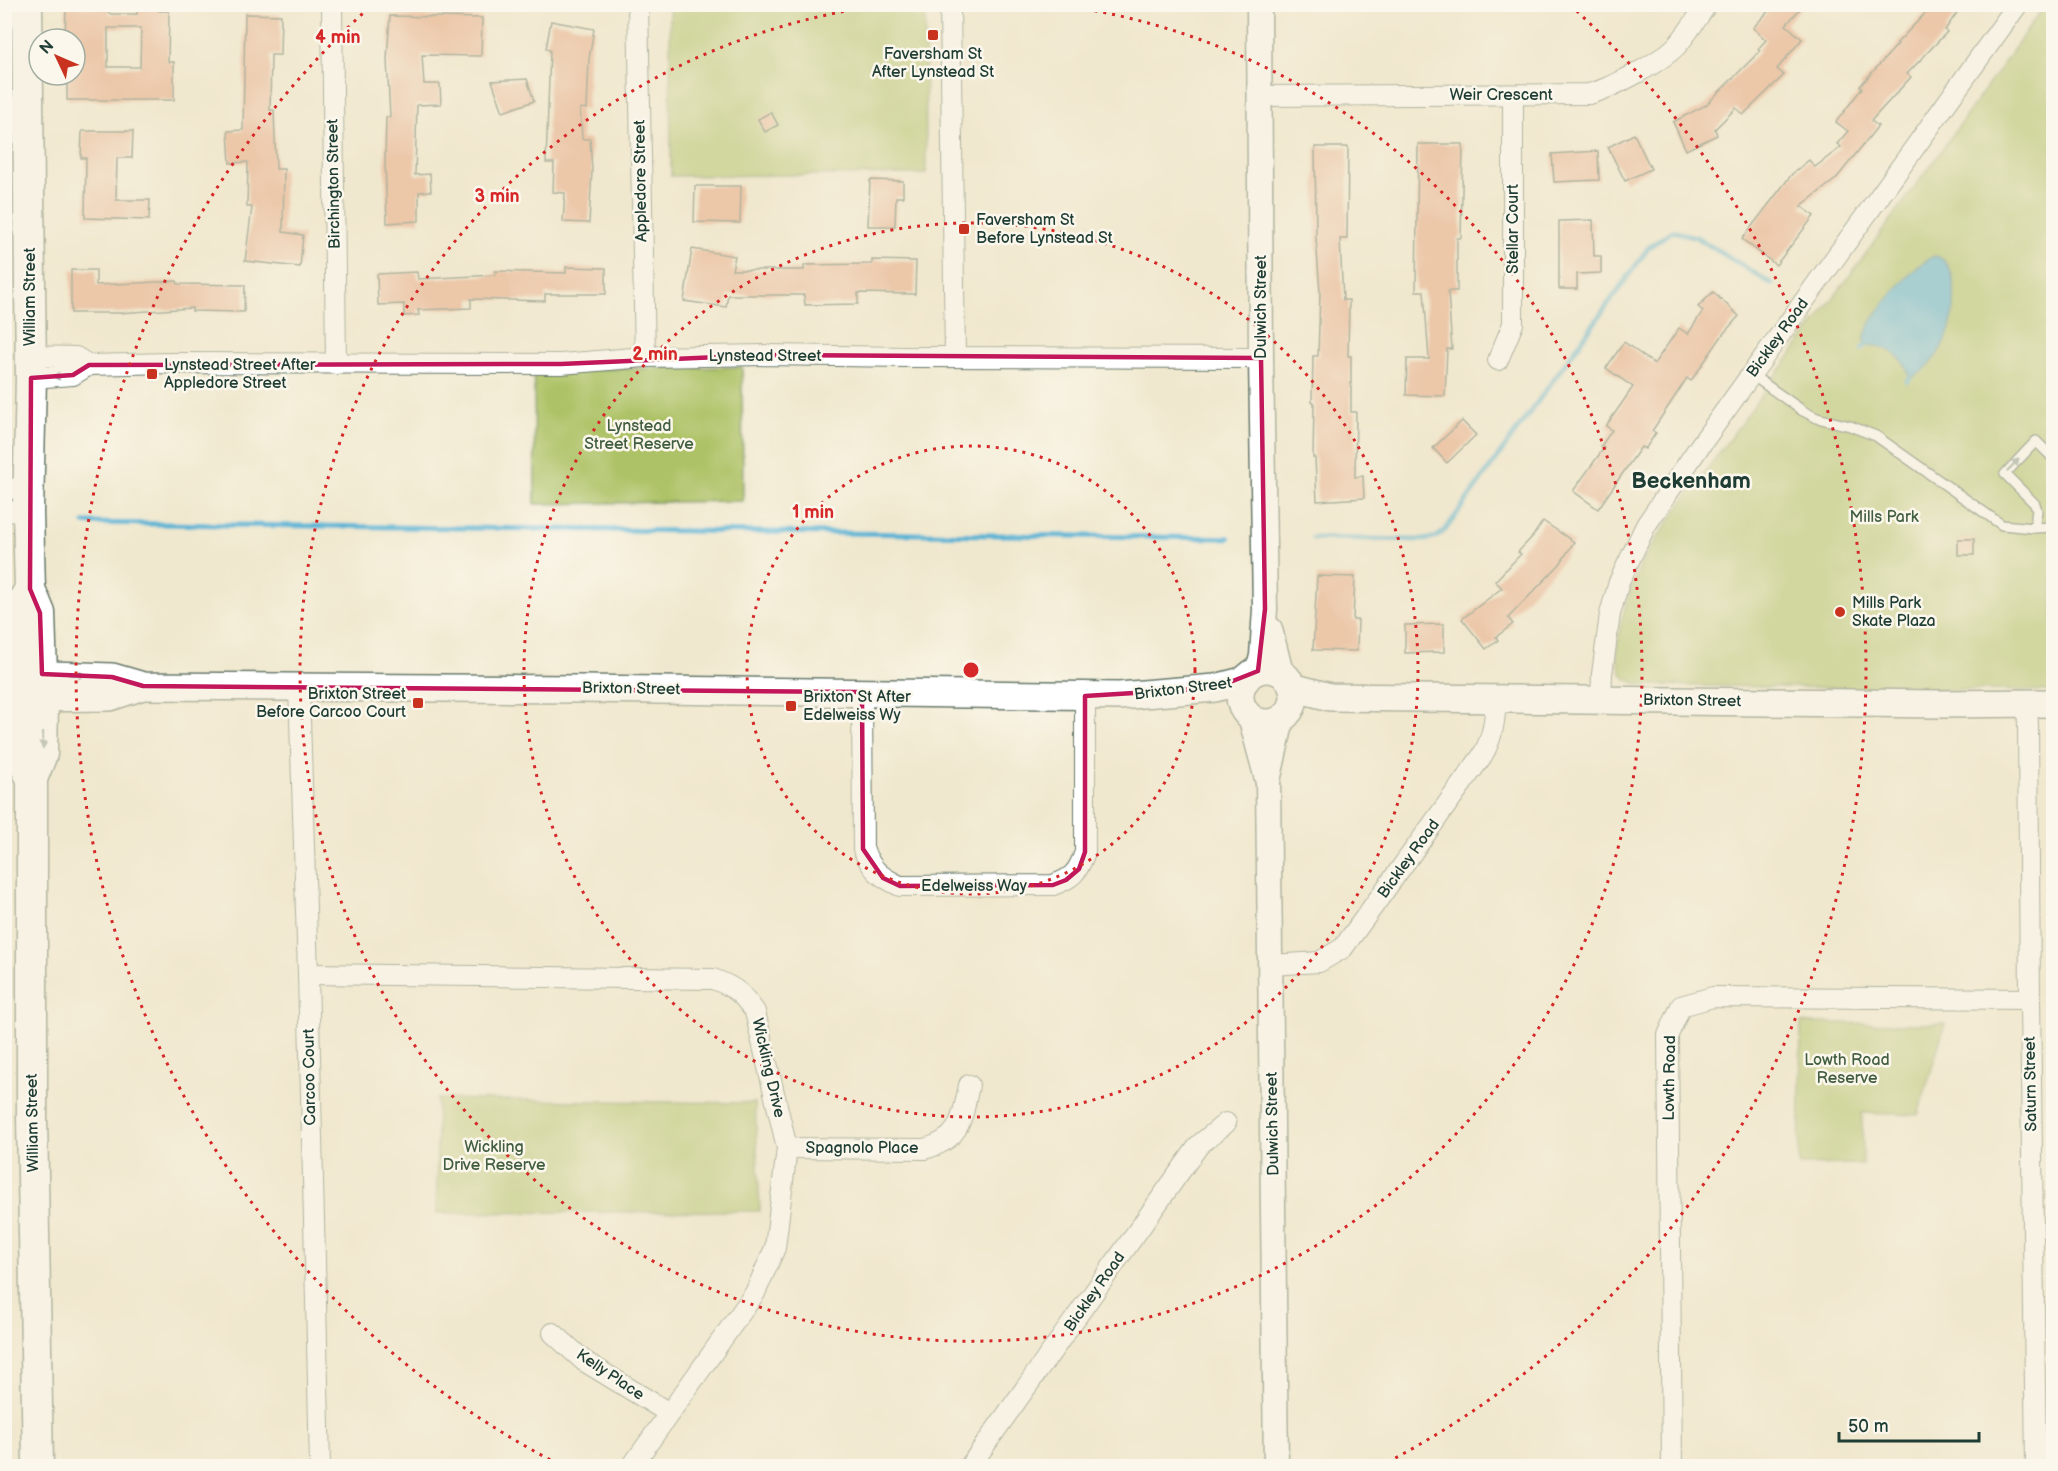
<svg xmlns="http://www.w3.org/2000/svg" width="2058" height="1471" font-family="'Balsamiq Sans',sans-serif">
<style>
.green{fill:#adc266;stroke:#66804d;stroke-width:1.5}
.water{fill:#57b2d4;stroke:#3b7884;stroke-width:1.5}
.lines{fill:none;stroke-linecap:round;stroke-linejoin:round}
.stream{stroke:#57b2d4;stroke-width:5}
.building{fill:#e69f7a;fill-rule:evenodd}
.service-casing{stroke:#68796a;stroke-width:12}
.minor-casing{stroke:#68796a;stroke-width:22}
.tertiary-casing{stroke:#68796a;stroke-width:27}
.secondary-casing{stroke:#68796a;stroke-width:30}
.primary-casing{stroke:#68796a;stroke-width:33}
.service{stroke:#fff;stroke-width:9}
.minor{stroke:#fff;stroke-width:20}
.tertiary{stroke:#fff;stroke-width:24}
.secondary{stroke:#fff;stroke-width:27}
.primary{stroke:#fff;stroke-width:30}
.oneway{fill:#8f9e9a}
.marked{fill:none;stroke:#c2185b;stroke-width:4.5;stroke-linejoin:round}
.ring{fill:none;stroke:#d62828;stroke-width:3;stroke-dasharray:3 6}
.poi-dot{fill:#c8321e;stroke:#fbf7ec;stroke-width:2}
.labels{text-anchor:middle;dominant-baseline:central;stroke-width:5;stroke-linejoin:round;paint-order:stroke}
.poi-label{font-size:16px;fill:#1f3d34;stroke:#fbf7ec;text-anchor:start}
.street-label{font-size:16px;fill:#1f3d34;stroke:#fbf7ec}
.park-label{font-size:16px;fill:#425e40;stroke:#fbf7ec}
.district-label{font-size:22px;font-weight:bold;fill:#1f3d34;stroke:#fbf7ec}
.centre{fill:#d62828;stroke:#fbf7ec;stroke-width:3}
.ring-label{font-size:18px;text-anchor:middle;font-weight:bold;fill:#d62828;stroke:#fbf7ec;stroke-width:5;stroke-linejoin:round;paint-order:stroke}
</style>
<rect width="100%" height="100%" fill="#fbf7ec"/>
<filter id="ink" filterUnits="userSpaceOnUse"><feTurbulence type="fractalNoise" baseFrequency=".0167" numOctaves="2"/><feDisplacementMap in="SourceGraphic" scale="12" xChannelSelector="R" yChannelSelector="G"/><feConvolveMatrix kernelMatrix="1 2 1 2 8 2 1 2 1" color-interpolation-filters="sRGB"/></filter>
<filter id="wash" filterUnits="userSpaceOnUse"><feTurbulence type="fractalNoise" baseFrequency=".008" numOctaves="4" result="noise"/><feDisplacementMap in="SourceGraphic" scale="24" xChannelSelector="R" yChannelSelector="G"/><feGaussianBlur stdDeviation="1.35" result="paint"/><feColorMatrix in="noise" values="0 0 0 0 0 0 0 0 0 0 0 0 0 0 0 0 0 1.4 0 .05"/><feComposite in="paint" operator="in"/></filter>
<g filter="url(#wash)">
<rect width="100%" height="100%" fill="#f0e8ce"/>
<g class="green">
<polygon points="670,5 925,5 926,174 671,176"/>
<path d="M2045 5H2053V691L1641 685C1638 683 1631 682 1628 680 1602 662 1630 588 1641 565 1648 550 1660 535 1669 521L1926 172Z"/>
<polygon points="742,367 743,501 535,504 534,370"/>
<polygon points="1801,1023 1945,1024 1918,1115 1862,1113 1863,1164 1799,1165"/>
<polygon points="437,1099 755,1103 760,1211 437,1213"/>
</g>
<path class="water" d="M1935 256C1959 261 1956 308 1950 328 1944 347 1929 372 1910 378 1906 357 1885 343 1865 346 1865 344 1864 338 1865 336 1871 315 1914 264 1935 256Z"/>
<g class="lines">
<g class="stream">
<polyline points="1862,349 1865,346"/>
<polyline points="1907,381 1910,378"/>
<polyline points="84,523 1229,538"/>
<polyline points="1313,538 1424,540 1437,537 1446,529 1649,247 1672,231 1696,237 1772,284"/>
</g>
</g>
<g id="blocks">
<g class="building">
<path d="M137 4H159V11H169L168 62H174V100H67V75H75V39H65L66 7H109V14H137ZM108 28H141L140 67H108Z"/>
<polygon points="1775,4 1804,4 1786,25 1802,39 1777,69 1784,75 1743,115 1736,108 1715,129 1717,135 1686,150 1673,122 1706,105 1760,51 1758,49 1766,40 1753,28"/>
<polygon points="1934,4 1963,4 1945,30 1947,32 1907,74 1911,77 1871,121 1878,126 1836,179 1801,206 1814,216 1776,265 1742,239 1792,174 1809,160 1815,167 1841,147 1837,144 1848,131 1836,122 1862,88 1860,86 1898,44 1897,43"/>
<polygon points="245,14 281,15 280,55 271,55 270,110 274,110 276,169 284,169 283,232 303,235 300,267 245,261 252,207 247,207 248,162 230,163 228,131 243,130"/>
<polygon points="390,16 482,18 481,56 422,55 424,84 440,84 441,104 417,105 415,175 430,174 431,191 419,192 419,221 387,223 385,161 386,117 390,117 387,59"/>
<polygon points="551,21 594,29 589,59 587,109 580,108 582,139 590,139 592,171 589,223 563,222 565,193 553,192 554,163 546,163 550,50 546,49"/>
<polygon points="527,79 534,101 503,112 492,81"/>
<polygon points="771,112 778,125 765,132 758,119"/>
<polygon points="82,131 133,131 132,158 117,158 116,200 150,200 149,220 85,218 86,158 81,158"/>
<polygon points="1634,134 1651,169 1625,181 1608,147"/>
<polygon points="1418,144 1463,144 1461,238 1457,238 1457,291 1448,291 1452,349 1447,349 1445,396 1406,395 1407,359 1429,359 1424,291 1416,291"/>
<polygon points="1315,147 1348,147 1347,239 1340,239 1343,300 1349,300 1348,356 1351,356 1351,412 1356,412 1355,477 1363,476 1364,498 1317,501 1315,458 1313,458 1314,402 1312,402 1313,356 1318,356 1320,292 1316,238"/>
<polygon points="1598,151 1599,180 1554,182 1552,154"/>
<polygon points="870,180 903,181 903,197 896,197 895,226 868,226"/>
<polygon points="695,186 741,186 740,223 694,222"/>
<polygon points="1593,220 1594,256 1601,256 1601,273 1577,274 1577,289 1559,289 1559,221"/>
<polygon points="692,249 735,256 732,270 804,270 804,265 872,264 872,260 916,261 915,294 858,293 858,304 805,305 804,295 728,295 726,307 684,301"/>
<polygon points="566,267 606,268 606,294 545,294 545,301 471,299 471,308 418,310 419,315 404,316 404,304 378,305 377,274 417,272 418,279 495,275 495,271 566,273"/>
<polygon points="71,270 96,270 96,285 177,281 178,284 245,285 244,312 192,311 192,308 119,313 71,313"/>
<polygon points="1713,292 1739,316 1724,333 1691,381 1687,378 1652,431 1656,433 1645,449 1641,447 1598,509 1573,491 1604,448 1601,446 1612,430 1606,426 1633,387 1606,368 1624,342 1654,364 1679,328 1688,334 1703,311 1698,307"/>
<polygon points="1462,421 1476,435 1447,463 1433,448"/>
<polygon points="1543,521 1574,542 1560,564 1508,618 1513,624 1496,637 1498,640 1486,649 1462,619 1502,588 1495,581 1521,554 1518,552 1533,536"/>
<rect x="1958" y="539" width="16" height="16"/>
<polygon points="1317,576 1355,577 1353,620 1358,620 1357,651 1313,650"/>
<polygon points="1444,624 1444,652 1405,653 1405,625"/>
</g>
</g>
</g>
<g filter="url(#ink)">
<use href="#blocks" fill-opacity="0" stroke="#68796a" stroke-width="1.5"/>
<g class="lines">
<defs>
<g id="service">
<polyline points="1752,375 1803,411 1817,418 1850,426 1876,436 2002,525 2034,528 2054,527"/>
<polyline points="2034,528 2037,511 2035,504 2005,474 2036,441 2054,459"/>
</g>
<g id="minor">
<polyline points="332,4 336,364"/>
<polyline points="638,4 645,357"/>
<polyline points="950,4 955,357"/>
<path d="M1260 96 1589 94C1612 88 1664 61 1679 43 1689 31 1698 17 1707 4"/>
<polyline points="31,356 76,357 89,365"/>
<polyline points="1498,360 1513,324 1513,95"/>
<polyline points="31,378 73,375 89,365 169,363 561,364 645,357 766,355 908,357 1261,358"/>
<polyline points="4,489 28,488"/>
<polyline points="4,511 28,512"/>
<polyline points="299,687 308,974 320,1466"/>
<path d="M862 692 863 849C872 870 879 876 900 886L1053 885C1073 878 1078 872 1085 852V696"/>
<polyline points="1601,700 1602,674 1610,614 1619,582 1646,525 1699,447 2018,4"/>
<polyline points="2027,702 2028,726 2030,999 2036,1466"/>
<path d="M1271 965 1319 962 1343 948 1482 756C1493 738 1495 720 1496 698"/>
<path d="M308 974 713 979C735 987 742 993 755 1012L787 1148 775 1248 755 1293 632 1466"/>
<path d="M787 1148 924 1149C961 1140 962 1119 969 1085"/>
<polyline points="553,1333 584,1361 669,1413"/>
<polyline points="970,1466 1199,1145 1226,1123"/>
<polyline points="1672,1466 1668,1035 1681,1006 1713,997 2030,999"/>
</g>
<g id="tertiary">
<polyline points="1270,629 1281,673"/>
<polyline points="1258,671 1262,656 1265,609 1261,358 1259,4"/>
<polyline points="1250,716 1267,779"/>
<polyline points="1276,1466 1268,781 1282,719"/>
</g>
<g id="secondary">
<circle cx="1267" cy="696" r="27"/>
<polyline points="20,674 112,677 143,686 581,689 1119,696 1215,688 1246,680"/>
<polyline points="1292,687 1330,697 1940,704 2054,703"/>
<polyline points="23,698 110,697 143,686"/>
</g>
<g id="primary">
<polyline points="27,4 31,378 28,512 30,589 40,613 43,706 42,754 32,779 32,1117 38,1466"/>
<polyline points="30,589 16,612 19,754 32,779"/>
</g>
</defs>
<use href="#service" class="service-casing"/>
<use href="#minor" class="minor-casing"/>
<use href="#tertiary" class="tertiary-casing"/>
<use href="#secondary" class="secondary-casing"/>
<use href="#primary" class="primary-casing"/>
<use href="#service" class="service"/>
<use href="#minor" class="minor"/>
<use href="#tertiary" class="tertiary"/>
<use href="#secondary" class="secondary"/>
<use href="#primary" class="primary"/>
</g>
<defs><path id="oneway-solid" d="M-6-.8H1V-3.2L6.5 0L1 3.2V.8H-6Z" transform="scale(1.5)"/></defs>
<g class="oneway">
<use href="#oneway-solid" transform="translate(61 376) rotate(177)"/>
<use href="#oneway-solid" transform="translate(2013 465) rotate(-46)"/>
<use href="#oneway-solid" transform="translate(77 675) rotate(2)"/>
<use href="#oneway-solid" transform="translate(43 740) rotate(90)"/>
</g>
</g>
<path d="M0 0H2058V1471H0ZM766 355 1261 358 1265 609 1258 671 1215 688 1085 696V852L1079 869 1066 880 1053 885 900 886 883 878 863 849 862 692 143 686 112 677 42 674 40 613 30 589 31 378 73 375 89 365 561 364Z" fill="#f0e8ce" fill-opacity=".55" fill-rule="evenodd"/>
<path class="marked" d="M766 355 1261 358 1265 609 1258 671 1215 688 1085 696V852L1079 869 1066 880 1053 885 900 886 883 878 863 849 862 692 143 686 112 677 42 674 40 613 30 589 31 378 73 375 89 365 561 364Z"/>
<g class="ring">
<circle cx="971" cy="670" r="224"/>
<circle cx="971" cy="670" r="447"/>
<path d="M1059 5A671 671 0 1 1 883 5"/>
<path d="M558 1464A895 895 0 0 1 372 5M1570 5A895 895 0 0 1 1384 1464"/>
</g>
<g class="poi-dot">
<rect x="927" y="29" width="12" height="12" rx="3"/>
<rect x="958" y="223" width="12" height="12" rx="3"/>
<rect x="146" y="368" width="12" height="12" rx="3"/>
<circle cx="1840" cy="612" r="6"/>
<rect x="412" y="697" width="12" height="12" rx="3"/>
<rect x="785" y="700" width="12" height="12" rx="3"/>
</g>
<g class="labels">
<g class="poi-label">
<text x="933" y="54" text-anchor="middle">Faversham St<tspan x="933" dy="18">After Lynstead St</tspan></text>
<text x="976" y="220">Faversham St<tspan x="976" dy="18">Before Lynstead St</tspan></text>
<text x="164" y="365">Lynstead Street After<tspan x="164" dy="18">Appledore Street</tspan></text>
<text x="1852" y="603">Mills Park<tspan x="1852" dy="18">Skate Plaza</tspan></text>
<text x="406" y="694" text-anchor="end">Brixton Street<tspan x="406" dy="18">Before Carcoo Court</tspan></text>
<text x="803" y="697">Brixton St After<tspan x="803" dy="18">Edelweiss Wy</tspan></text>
</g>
<g class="street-label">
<text x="1501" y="95">Weir Crescent</text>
<text transform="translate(641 181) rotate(-91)">Appledore Street</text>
<text transform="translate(334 184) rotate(-91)">Birchington Street</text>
<text transform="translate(1513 229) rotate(-90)">Stellar Court</text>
<text transform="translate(30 297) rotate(-90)">William Street</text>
<text transform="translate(1261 307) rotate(-90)">Dulwich Street</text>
<text transform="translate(1778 338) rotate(-54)">Bickley Road</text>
<text x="765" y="356">Lynstead Street</text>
<text transform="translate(631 689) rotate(1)">Brixton Street</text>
<text transform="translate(1183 689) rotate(-7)">Brixton Street</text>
<text transform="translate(1692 701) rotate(1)">Brixton Street</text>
<text transform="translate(1409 859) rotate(-54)">Bickley Road</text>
<text x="974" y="886">Edelweiss Way</text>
<text transform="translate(768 1068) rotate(77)">Wickling Drive</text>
<text transform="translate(310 1077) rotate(-91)">Carcoo Court</text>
<text transform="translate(1670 1078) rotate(-89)">Lowth Road</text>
<text transform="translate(2031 1084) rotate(-91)">Saturn Street</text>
<text transform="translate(33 1123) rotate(-91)">William Street</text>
<text transform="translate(1273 1124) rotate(-91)">Dulwich Street</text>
<text x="862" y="1148">Spagnolo Place</text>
<text transform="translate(1095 1292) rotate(-55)">Bickley Road</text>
<text transform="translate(610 1375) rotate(34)">Kelly Place</text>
</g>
<g class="park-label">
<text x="639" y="426">Lynstead<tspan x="639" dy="18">Street Reserve</tspan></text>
<text x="1884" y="517">Mills Park</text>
<text x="1847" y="1060">Lowth Road<tspan x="1847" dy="18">Reserve</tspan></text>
<text x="494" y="1147">Wickling<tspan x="494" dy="18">Drive Reserve</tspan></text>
</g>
<g class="district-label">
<text x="1691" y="481">Beckenham</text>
</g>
</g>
<circle cx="971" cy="670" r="9" class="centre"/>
<g class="ring-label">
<text x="338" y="43">4 min</text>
<text x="497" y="202">3 min</text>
<text x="655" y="360">2 min</text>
<text x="813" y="518">1 min</text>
</g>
<rect width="2058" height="1471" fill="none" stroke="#fbf7ec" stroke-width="24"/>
<g transform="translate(57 57) rotate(314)"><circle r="28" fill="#fbf7ec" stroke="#a3ada2" stroke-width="1.5"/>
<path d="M0-4.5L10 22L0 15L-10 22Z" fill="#c8321e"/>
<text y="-9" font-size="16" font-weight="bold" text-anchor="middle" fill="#1f3d34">N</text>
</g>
<path d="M1839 1432v9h140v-9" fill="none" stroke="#1f3d34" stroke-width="3"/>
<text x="1848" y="1432" font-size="18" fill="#1f3d34" stroke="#fbf7ec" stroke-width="4.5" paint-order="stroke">50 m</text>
</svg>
